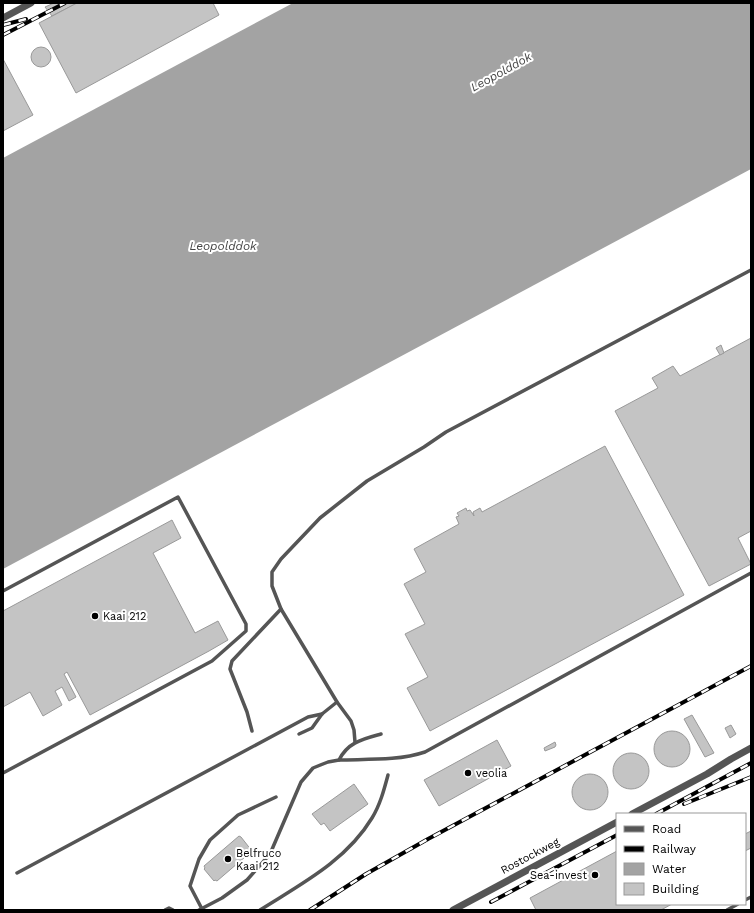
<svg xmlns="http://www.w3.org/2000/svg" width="754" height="913" font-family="'Work Sans',sans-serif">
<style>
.water{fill:#a3a3a3}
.building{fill:#c4c4c4;stroke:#999}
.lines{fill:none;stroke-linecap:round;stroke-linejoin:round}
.lane{stroke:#555;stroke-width:3.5}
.street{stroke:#555;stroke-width:7}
.rail-casing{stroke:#000;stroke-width:4}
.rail{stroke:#fff;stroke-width:2.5;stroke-dasharray:8;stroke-linecap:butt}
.poi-dot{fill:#000;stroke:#fff;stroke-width:1.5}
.labels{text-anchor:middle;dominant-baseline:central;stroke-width:4;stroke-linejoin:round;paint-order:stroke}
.poi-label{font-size:11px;fill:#000;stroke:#fff;text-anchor:start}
.street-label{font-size:11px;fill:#000;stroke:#fff}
.water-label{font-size:12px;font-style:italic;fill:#444;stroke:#fff}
</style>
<rect width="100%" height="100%" fill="#fff"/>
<polygon class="water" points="293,3 751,3 751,169 3,569 3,158"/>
<g class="building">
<polygon points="54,3 77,3 52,16 45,7"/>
<polygon points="77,3 213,3 219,15 76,93 39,23"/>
<circle cx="41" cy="57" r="10"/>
<polygon points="3,59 33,115 3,131"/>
<polygon points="751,338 751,531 738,538 751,564 709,586 615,411 658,388 652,378 673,366 680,376"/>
<polygon points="721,345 724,353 720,355 716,348"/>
<polygon points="605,446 684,595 430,731 407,688 428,677 405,634 425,624 404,584 426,572 414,549 459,524 456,517 459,516 457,513 466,508 467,511 470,510 474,516 473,512 480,508 482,512"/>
<polygon points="172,520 181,538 153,553 195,633 218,621 228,640 209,651 90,715 67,672 64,674 76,697 69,701 62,687 55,691 62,705 43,716 30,692 3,707 3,611"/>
<polygon points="692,715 714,753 705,757 684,719"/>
<polygon points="731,725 736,734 730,738 725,728"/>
<circle cx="672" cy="749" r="18"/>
<polygon points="497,740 511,766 439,806 424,780"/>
<polygon points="555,742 556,745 555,747 545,751 544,748"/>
<circle cx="631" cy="771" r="18"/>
<circle cx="590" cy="792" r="18"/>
<polygon points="354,784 368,804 330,831 324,823 321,825 312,814"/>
<polygon points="751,831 751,848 745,851 745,834"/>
<polygon points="239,836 241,837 252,851 217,881 215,880 214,881 204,869 205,868 204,866"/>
<polygon points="617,851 617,904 672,904 661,910 536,910 530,898"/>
</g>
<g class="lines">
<g class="lane">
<polyline points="3,591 178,497 246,624 246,631 212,661 3,773"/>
<polyline points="252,731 247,712 230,669 232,661 281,609"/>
<polyline points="299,734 312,728 322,714 337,702"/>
<polyline points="355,742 354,730 351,721 337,702 281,609 272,586 272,572 281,559 320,518 367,481 424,447 446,432 751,270"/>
<path d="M339 760C368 759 398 761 425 752L751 573"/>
<polyline points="17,873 308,717 322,714"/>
<polyline points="745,900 751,897"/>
<polyline points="202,909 190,886 199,859 210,840 238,815 276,797"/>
<polyline points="165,910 169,908 173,910"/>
<path d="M199 910 222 898 247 880 270 854 301 782 313 768 328 762 339 760C348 742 363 739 381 734"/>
<path d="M260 910C301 884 346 861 372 818 380 805 384 790 388 775"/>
<polyline points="727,910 738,904"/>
</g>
<g class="street">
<polyline points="3,18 31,3"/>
<polyline points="632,814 707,774 731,759 751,748"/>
<polyline points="453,910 617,822"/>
</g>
<defs>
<g id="rail">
<polyline points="3,25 26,19"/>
<polyline points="3,35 65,3"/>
<polyline points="684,804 751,777"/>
<polyline points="656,814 751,763"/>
<polyline points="491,902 617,835"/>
<polyline points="310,910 366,874 428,839 751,666"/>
</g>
</defs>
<use href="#rail" class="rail-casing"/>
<use href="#rail" class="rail"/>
</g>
<g class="poi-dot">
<circle cx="95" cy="616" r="4"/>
<circle cx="468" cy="773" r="4"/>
<circle cx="228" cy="859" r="4"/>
<circle cx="595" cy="875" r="4"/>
</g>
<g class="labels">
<g class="poi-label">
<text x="103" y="616">Kaai 212</text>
<text x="476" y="773">veolia</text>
<text x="236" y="853">Belfruco<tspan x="236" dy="13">Kaai 212</tspan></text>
<text x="587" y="875" text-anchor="end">Sea-invest</text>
</g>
<g class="street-label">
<text transform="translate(530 856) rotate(-28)">Rostockweg</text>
</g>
<g class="water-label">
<text transform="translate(501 72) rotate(-29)">Leopolddok</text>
<text x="223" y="246">Leopolddok</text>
</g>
</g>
<rect width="754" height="913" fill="none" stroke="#000000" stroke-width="8"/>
<rect x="616" y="813" width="130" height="92" fill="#ffffff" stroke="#999999"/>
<rect x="624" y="826" width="20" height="6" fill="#555555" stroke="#999999"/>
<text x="652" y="833" font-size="12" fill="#000000">Road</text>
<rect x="624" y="846" width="20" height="6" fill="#000000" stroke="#999999"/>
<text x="652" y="853" font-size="12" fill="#000000">Railway</text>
<rect x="624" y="863" width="20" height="12" fill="#a3a3a3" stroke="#999999"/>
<text x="652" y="873" font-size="12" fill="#000000">Water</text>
<rect x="624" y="883" width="20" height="12" fill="#c4c4c4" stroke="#999999"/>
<text x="652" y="893" font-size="12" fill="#000000">Building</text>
</svg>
